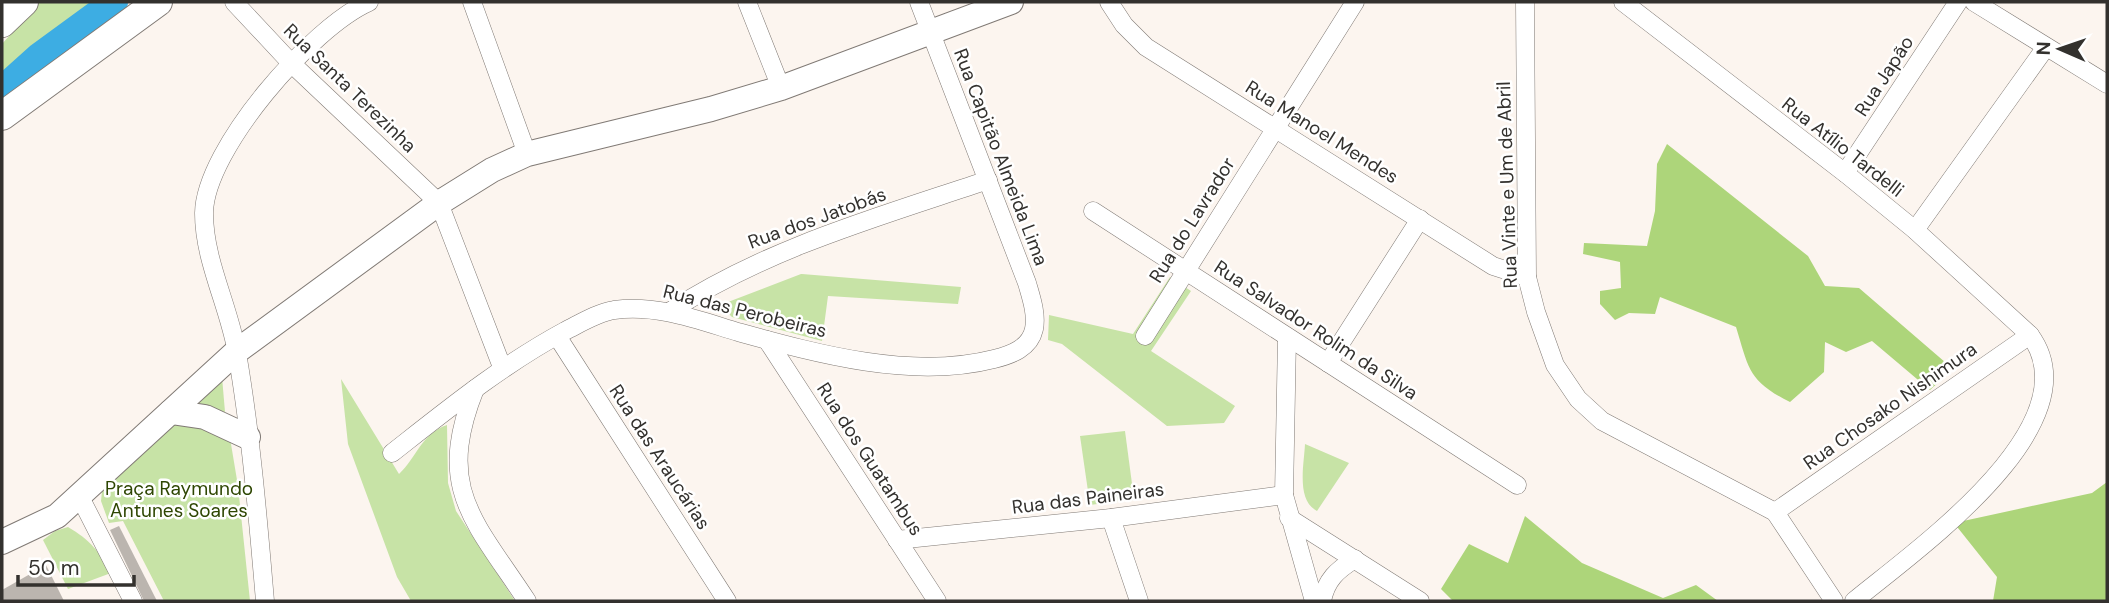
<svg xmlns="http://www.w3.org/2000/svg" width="2109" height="603" font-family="'DM Sans',sans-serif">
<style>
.green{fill:#c7e3a6}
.forest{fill:#add57a}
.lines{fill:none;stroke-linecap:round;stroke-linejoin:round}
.river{stroke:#3dade3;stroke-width:28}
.building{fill:#bbb5af}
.street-casing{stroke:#807a75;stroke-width:19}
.secondary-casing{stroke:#807a75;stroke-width:26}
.primary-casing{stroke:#807a75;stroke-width:30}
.street{stroke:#fff;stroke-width:18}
.secondary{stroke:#fff;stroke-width:24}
.primary{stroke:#fff;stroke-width:28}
.labels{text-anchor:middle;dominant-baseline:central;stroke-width:5;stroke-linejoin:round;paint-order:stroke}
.street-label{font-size:19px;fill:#33312e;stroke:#fff}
.park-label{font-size:19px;fill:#2e4602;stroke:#fff}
</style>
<rect width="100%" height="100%" fill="#fcf5ef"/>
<g class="green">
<polygon points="39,2 102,2 2,95 2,44"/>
<polygon points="801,274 802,274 961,287 958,304 828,296 822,341 732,317 726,311 728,302"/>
<polygon points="1170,277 1191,291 1151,351 1235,406 1224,423 1167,426 1062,344 1048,340 1049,315 1133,334"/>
<polygon points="222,377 225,412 191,405"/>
<path d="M341 379 399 474C417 457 421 434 447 425L448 483 456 511 515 601H411L397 577 348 444Z"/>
<polygon points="183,418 229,432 238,486 250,601 164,601 123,521 109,523 101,501 103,482"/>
<polygon points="1125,431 1134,499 1090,505 1080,436"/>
<path d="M1305 444 1349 463 1317 511C1296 500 1304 465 1305 444Z"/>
<path d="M68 527C90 540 99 551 111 573L68 589 43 540 55 531Z"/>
</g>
<g class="forest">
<path d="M1667 144 1808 256 1825 286 1859 288 1953 369 1930 390 1872 341 1846 352 1825 342 1824 372 1790 402C1748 381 1749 369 1736 327L1660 297 1655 314 1629 313 1615 320 1600 304V291L1621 288 1620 262 1583 254 1584 243 1647 246 1655 211 1657 164Z"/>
<polygon points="2107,482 2107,601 1993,601 1997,577 1954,523 2092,493"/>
<polygon points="1525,516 1582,563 1663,598 1696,585 1718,601 1453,601 1441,589 1469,544 1508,563"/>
</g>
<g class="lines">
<polyline class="river" points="2,90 40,56 114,2"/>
</g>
<g class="building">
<polygon points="119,526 157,601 144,601 110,530"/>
<polygon points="46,565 64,601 2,601 2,590"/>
</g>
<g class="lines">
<defs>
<g id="street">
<polyline points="234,2 291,63 439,203 502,367"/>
<polyline points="472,2 527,154"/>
<polyline points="747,2 781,88"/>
<polyline points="1109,2 1124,25 1146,47 1493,266 1527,277"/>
<polyline points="1525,2 1527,277 1536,312 1555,365 1578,399 1602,421 1775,512 1834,601"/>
<path d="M1623 2 1845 173 1915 230 2030 335C2096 425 1913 552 1854 601"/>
<polyline points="1974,2 2107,84"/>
<polyline points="1845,173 1958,2"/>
<polyline points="1093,211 1517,485"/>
<polyline points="1915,230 2046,47"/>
<path d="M669 312C767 248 878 217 988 180"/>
<polyline points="557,336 727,601"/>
<polyline points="1145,336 1355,2"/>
<polyline points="1287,337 1284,495 1314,601"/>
<polyline points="767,340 937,601"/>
<polyline points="1328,363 1420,219"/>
<path d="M475 389C435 489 474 520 527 601"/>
<path d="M392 453C448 409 502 365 565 331 581 323 597 313 614 310 657 304 698 320 738 332 818 354 912 380 994 359 1011 355 1030 348 1034 329 1037 314 1031 297 1027 283L919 2"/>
<polyline points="80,497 133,601"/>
<polyline points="1775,512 2030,335"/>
<polyline points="1111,518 1139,601"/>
<polyline points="1289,518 1420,601"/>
<polyline points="897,540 1111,518 1284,495"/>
<path d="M265 601C258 519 251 434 237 353 229 306 204 261 204 213 205 149 312 27 369 2"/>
<path d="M1322 601C1326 580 1337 570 1355 559"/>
</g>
<g id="secondary">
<polyline points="171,412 205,417 248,437"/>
<polyline points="2,542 57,516 237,351 439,203 492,170 527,154 711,109 781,88 1011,2"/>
</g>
<g id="primary">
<polyline points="2,23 24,2"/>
<polyline points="2,116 158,2"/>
</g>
</defs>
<use href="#street" class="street-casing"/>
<use href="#secondary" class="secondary-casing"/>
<use href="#primary" class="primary-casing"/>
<use href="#street" class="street"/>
<use href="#secondary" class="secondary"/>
<use href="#primary" class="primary"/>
</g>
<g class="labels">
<g class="street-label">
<text transform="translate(1884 76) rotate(-57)">Rua Japão</text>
<text transform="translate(350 88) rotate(44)">Rua Santa Terezinha</text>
<text transform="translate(1322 132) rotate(32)">Rua Manoel Mendes</text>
<text transform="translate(1843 147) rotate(38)">Rua Atílio Tardelli</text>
<text transform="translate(1001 157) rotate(69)">Rua Capitão Almeida Lima</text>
<text transform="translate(1507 185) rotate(-92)">Rua Vinte e Um de Abril</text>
<text transform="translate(817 218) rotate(-20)">Rua dos Jatobás</text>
<text transform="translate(1192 220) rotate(-58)">Rua do Lavrador</text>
<text transform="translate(745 311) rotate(14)">Rua das Perobeiras</text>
<text transform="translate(1316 330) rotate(33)">Rua Salvador Rolim da Silva</text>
<text transform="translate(1890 406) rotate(-35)">Rua Chosako Nishimura</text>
<text transform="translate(660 457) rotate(57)">Rua das Araucárias</text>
<text transform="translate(870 459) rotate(57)">Rua dos Guatambus</text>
<text transform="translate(1088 498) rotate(-7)">Rua das Paineiras</text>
</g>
<g class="park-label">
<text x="179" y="488">Praça Raymundo<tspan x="179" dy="22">Antunes Soares</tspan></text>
</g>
</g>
<rect width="2109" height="603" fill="none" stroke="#33312e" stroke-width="7"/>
<g transform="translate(2060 49) rotate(272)" stroke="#ffffff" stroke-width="5" paint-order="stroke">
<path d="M0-5L12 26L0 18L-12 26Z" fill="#33312e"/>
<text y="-10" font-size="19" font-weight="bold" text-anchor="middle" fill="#33312e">N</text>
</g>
<path d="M18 575v10h116v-10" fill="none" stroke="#33312e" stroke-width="3.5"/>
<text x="28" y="575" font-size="21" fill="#33312e" stroke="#ffffff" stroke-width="5" paint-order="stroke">50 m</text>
</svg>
